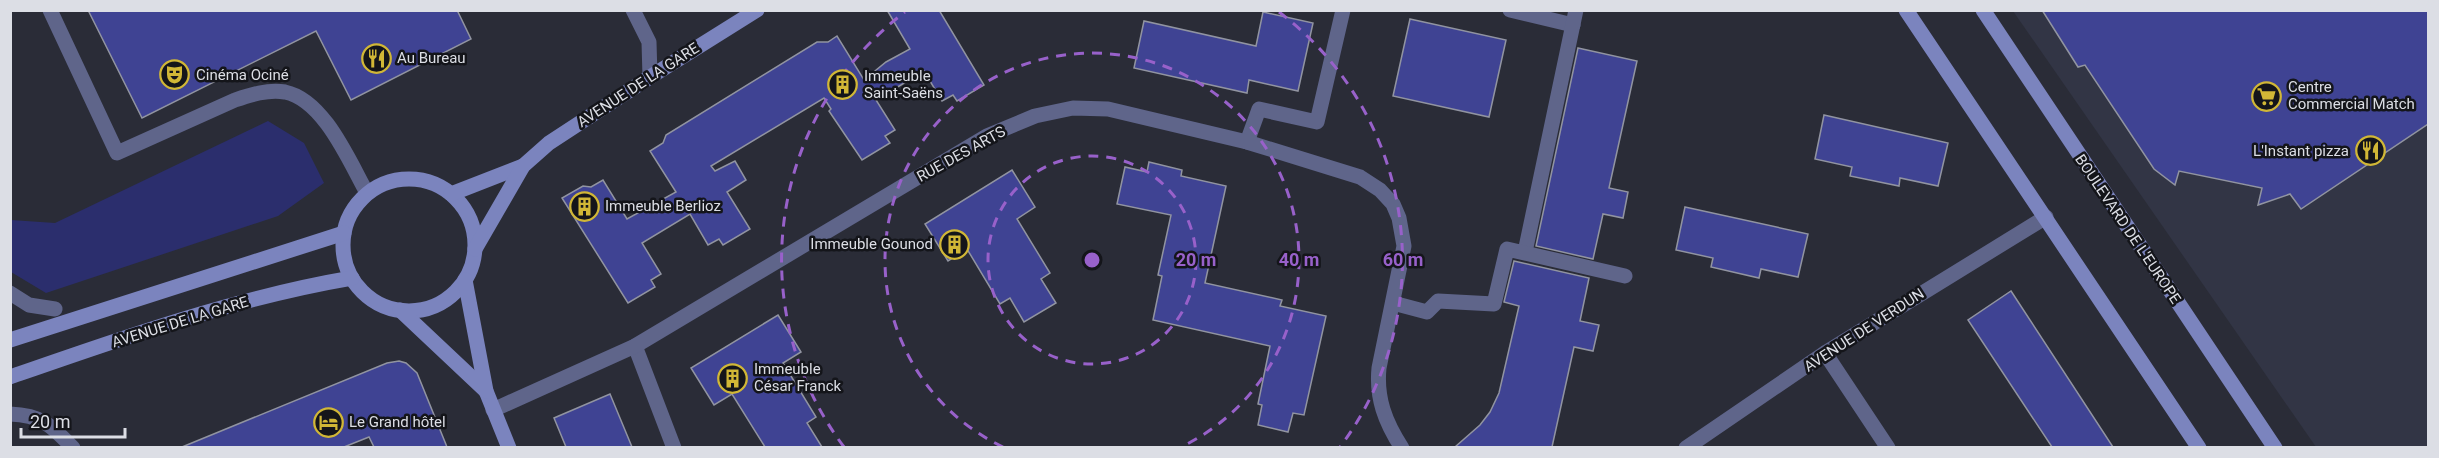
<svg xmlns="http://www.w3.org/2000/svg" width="2439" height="458" font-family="Roboto,sans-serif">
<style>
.built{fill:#323545}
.green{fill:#2b2e6d}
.building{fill:#3f4393;stroke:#9194a1;stroke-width:1.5}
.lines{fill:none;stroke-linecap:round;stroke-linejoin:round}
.pedestrian{stroke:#5f658a;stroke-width:15}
.minor{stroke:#5f658a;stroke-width:15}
.secondary{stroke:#7b84be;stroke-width:15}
.ring{fill:none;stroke:#9861ca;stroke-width:3;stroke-dasharray:10 8}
.labels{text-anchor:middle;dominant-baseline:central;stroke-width:5;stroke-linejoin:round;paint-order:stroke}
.poi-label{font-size:15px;fill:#dcdee5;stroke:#14151a;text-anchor:start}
.street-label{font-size:15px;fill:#dcdee5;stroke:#14151a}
.centre{fill:#9861ca;stroke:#14151a;stroke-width:3}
.ring-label{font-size:18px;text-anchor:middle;font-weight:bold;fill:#9861ca;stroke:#14151a;stroke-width:5;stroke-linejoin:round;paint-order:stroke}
</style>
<rect width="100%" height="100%" fill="#2a2c37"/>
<polygon class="built" points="2013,11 2428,11 2428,447 2316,447"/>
<polygon class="green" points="268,121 304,143 324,183 278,216 46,293 11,272 11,220 55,223"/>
<g class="building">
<polygon points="88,10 457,10 471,39 351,100 316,31 142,118"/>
<polygon points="887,10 939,10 984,85 957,101 953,95 942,101 924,71 876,100 895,130 885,136 890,143 862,160 829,111 831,109 824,98 711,166 715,171 735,161 746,180 727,192 750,229 723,245 719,239 708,245 690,214 642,243 661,274 651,280 655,287 628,303 562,198 583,186 591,187 603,180 627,219 676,192 650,151 663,143 666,135 817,42 828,42 837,36 864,80 886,62 910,49"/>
<polygon points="2042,10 2428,10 2428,124 2301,209 2290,194 2258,205 2262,188 2179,171 2175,185 2154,169 2085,65 2078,67"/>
<polygon points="1263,12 1313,23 1298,91 1249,80 1247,93 1134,68 1144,21 1256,46"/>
<polygon points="1410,19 1506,40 1489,117 1393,96"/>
<polygon points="1578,48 1637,61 1609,188 1628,192 1623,218 1603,214 1593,259 1536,246"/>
<polygon points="1824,115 1948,143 1938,186 1900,178 1899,186 1850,176 1852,167 1815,159"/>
<polygon points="1149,162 1182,170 1181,176 1226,186 1205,283 1282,300 1280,306 1326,316 1304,415 1293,413 1288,432 1258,425 1262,405 1258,404 1270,346 1153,320 1162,276 1158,275 1171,215 1117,204 1125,167 1147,172"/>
<polygon points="1012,170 1035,207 1017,219 1050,273 1041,279 1056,303 1024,322 1010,298 1000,304 967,249 948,261 925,224"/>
<polygon points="1685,207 1808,234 1798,277 1761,269 1759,278 1711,267 1713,258 1676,250"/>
<polygon points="1514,261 1589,278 1580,321 1599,325 1593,351 1574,347 1552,447 1455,447 1480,425 1490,412 1499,393 1519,306 1504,302"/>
<polygon points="2011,291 2113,447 2052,447 1968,320"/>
<polygon points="778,315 801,352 783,363 816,417 807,423 822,447 765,447 732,394 714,405 691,368"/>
<polygon points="399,361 406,363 417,373 447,447 374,447 369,437 344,447 182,447 387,363"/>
<polygon points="610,394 632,447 566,447 554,418"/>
</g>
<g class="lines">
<g class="pedestrian">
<polyline points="1510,10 1573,25"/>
<polyline points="1247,142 1259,109 1317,122 1343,10"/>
<polyline points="1525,252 1576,10"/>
<polyline points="10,293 29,305 55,309"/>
<polyline points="1393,303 1427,312 1438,301 1494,304 1507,249 1625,276"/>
</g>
<g class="minor">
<path d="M50 10 117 153 235 100C250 95 268 89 285 92 324 100 349 161 367 193"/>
<polyline points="633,10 649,42 650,77"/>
<polyline points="635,346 674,448"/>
<polyline points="1825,353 1888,448"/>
<path d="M493 410 635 346 987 136 1035 116 1073 108 1108 109 1247 142 1360 177 1380 190 1393 204 1399 218 1404 246 1379 368C1376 398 1385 422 1402 448"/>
<path d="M10 414C42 415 52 426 73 448"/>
<polyline points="1686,448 1825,353 2046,217"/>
</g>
<g class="secondary">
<polyline points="1906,10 2199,448"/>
<polyline points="1983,10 2275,448"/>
<circle cx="409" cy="245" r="66"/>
<polyline points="451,194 523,166"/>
<polyline points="475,249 523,166 549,143 650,77 757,10"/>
<polyline points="465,280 486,391 509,448"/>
<polyline points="400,310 486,391"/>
<polyline points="10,340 344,233"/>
<path d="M10 377C122 338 235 298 352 278"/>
</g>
</g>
<g class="ring">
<circle cx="1092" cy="260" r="104"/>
<path d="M1003 447A207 207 0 1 1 1181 447"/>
<path d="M844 447A311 311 0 0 1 905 12M1279 12A311 311 0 0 1 1340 447"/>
</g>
<defs>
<symbol id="restaurant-ring" viewBox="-11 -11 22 22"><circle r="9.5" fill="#14151a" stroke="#d1b736" stroke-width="1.5"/><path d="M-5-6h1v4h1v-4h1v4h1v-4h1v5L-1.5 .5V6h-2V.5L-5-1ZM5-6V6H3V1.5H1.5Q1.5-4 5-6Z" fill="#d1b736"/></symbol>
<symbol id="theatre-ring" viewBox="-11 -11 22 22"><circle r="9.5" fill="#14151a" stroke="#d1b736" stroke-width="1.5"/><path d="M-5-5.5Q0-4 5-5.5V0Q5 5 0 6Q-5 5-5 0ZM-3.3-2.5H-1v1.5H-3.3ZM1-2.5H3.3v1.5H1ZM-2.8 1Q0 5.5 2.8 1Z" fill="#d1b736"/></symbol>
<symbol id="building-ring" viewBox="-11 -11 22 22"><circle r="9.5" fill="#14151a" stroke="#d1b736" stroke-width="1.5"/><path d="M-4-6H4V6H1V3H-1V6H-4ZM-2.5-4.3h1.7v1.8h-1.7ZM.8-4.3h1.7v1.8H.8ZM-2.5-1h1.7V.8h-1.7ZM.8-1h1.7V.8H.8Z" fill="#d1b736"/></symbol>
<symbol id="supermarket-ring" viewBox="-11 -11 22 22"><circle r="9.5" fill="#14151a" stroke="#d1b736" stroke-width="1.5"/><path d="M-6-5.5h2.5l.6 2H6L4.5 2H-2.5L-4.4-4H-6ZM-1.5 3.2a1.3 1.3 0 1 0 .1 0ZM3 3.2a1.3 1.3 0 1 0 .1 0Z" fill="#d1b736"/></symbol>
<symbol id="hotel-ring" viewBox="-11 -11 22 22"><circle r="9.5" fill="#14151a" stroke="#d1b736" stroke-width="1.5"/><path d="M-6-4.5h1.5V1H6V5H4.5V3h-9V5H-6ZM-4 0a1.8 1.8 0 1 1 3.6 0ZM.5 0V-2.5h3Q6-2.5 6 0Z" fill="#d1b736"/></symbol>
</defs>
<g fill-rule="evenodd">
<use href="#restaurant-ring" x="360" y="42" width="33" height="33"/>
<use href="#theatre-ring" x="158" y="58" width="33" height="33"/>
<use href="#building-ring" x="826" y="68" width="33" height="33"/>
<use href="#supermarket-ring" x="2250" y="80" width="33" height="33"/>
<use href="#restaurant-ring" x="2354" y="134" width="33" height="33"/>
<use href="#building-ring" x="568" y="190" width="33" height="33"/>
<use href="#building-ring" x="938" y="228" width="33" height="33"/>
<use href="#building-ring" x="716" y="362" width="33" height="33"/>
<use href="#hotel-ring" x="312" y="406" width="33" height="33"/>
</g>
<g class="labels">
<g class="poi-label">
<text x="397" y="58">Au Bureau</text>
<text x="196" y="75">Cinéma Ociné</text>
<text x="864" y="76">Immeuble<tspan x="864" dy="17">Saint-Saëns</tspan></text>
<text x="2288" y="87">Centre<tspan x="2288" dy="17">Commercial Match</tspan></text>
<text x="2349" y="151" text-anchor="end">L'Instant pizza</text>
<text x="605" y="206">Immeuble Berlioz</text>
<text x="933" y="244" text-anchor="end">Immeuble Gounod</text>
<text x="754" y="369">Immeuble<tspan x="754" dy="17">César Franck</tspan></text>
<text x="349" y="422">Le Grand hôtel</text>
</g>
<g class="street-label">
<text transform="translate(638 85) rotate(-33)">AVENUE DE LA GARE</text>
<text transform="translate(961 154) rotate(-29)">RUE DES ARTS</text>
<text transform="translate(2128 229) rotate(56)">BOULEVARD DE L'EUROPE</text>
<text transform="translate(180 322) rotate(-17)">AVENUE DE LA GARE</text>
<text transform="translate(1864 330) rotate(-33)">AVENUE DE VERDUN</text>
</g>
</g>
<circle cx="1092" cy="260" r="9" class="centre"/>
<g class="ring-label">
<text x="1196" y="266">20 m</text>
<text x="1299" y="266">40 m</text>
<text x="1403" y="266">60 m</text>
</g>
<rect width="2439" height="458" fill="none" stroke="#dcdee5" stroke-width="24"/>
<path d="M21 428v9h104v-9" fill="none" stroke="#dcdee5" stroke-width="3"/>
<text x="30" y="428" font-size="18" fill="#dcdee5" stroke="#14151a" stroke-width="4.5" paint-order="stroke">20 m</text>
</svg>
